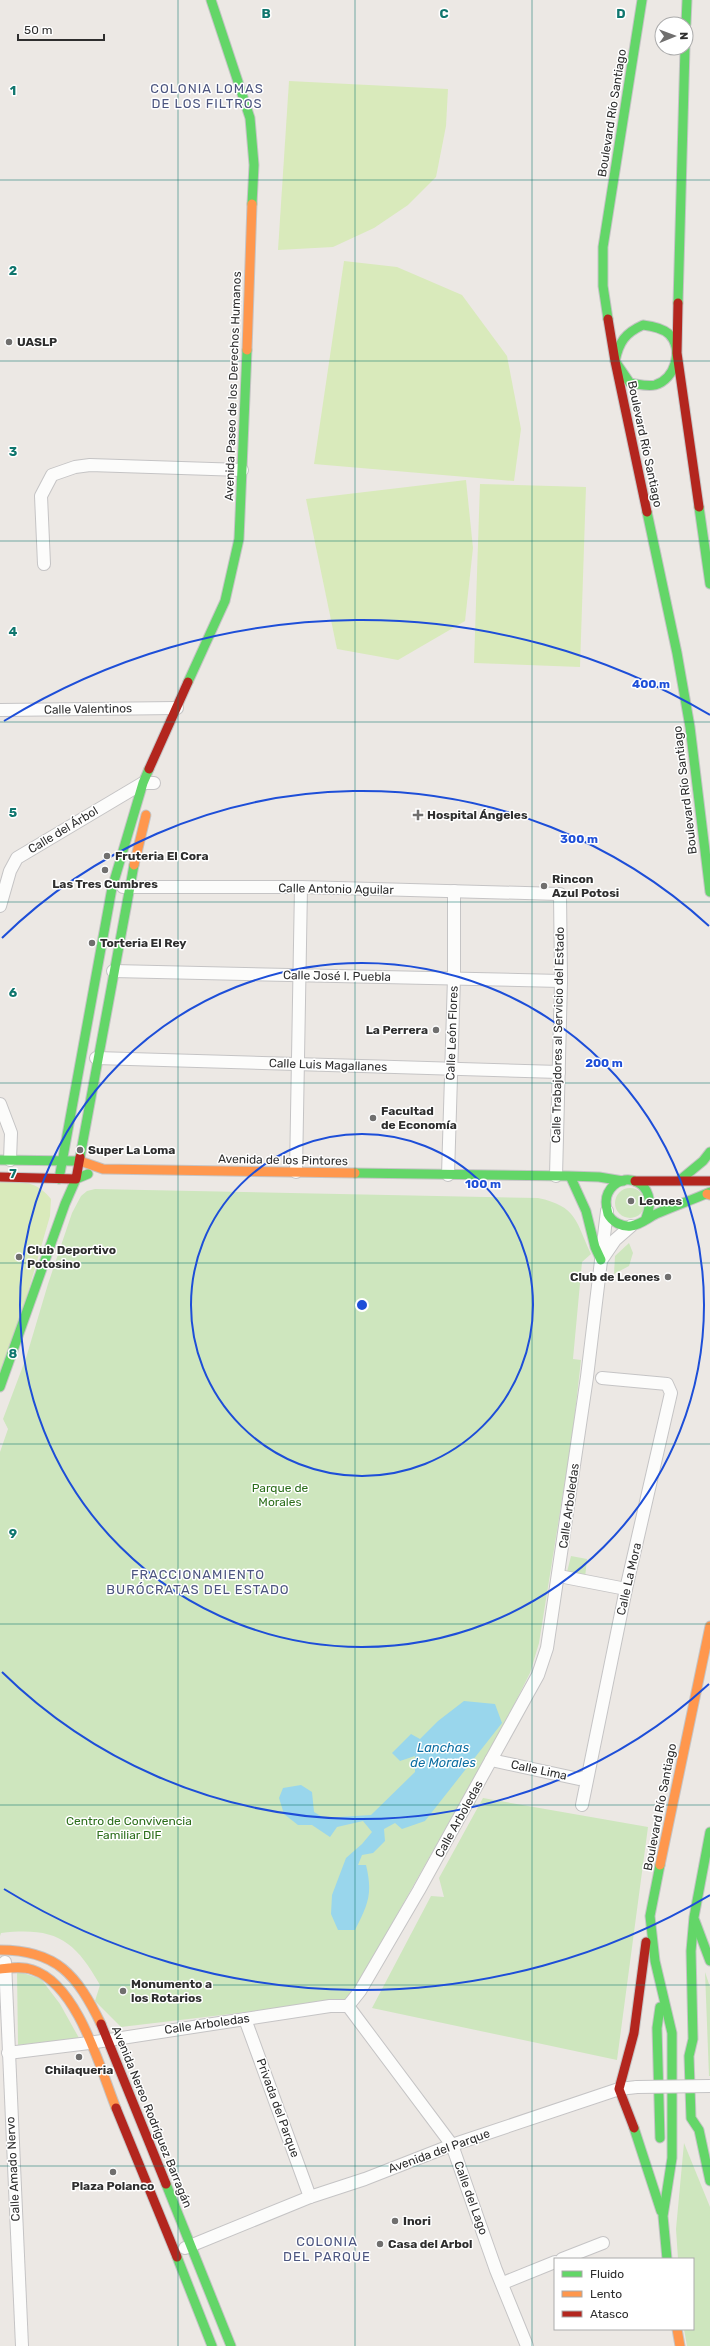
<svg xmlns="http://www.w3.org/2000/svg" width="710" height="2346" font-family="Rubik,sans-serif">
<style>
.green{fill:#cee6be}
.pitch{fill:#d9eabb}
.water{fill:#99d6ec}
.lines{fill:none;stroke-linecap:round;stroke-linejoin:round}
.street-casing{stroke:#c5c4c5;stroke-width:14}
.fast-casing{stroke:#c5c4c5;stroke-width:11}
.slow-casing{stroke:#c5c4c5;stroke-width:11}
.jam-casing{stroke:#c5c4c5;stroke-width:11}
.street{stroke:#fcfcfb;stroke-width:12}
.fast{stroke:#63d668;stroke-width:9}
.slow{stroke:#ff974d;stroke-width:9}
.jam{stroke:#b3261e;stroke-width:9}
.street-bridge-casing{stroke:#c5c4c5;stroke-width:14;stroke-linecap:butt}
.street-bridge{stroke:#fcfcfb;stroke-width:12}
.grid{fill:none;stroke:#0f766e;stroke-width:1;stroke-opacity:0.55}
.ring{fill:none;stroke:#1d4ed8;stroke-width:2}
.poi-dot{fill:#706f6e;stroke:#fff;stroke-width:1.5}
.labels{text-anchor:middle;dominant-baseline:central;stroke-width:3;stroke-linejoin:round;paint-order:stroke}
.street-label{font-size:12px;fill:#2e2e2e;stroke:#fff}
.poi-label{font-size:12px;font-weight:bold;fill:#2e2e2e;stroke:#fff;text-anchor:start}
.park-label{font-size:12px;fill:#2c6e1b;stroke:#fff}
.neighbourhood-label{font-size:13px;letter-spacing:1px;fill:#4d5680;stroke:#fff}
.water-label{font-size:13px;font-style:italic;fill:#0d6fa3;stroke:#fff}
.grid-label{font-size:13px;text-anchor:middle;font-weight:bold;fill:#0f766e;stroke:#fff;stroke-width:3;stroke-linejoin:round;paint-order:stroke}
.centre{fill:#1d4ed8;stroke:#fff;stroke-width:2}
.ring-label{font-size:12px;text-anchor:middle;font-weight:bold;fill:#1d4ed8;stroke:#fff;stroke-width:3;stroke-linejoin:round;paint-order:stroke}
</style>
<rect width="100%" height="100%" fill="#ece8e4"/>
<g class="green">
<circle cx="630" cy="1203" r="15"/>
<path d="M95 1189 538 1198C577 1206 576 1222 591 1254L582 1262 573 1359 581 1360 573 1431 539 1643 530 1673 507 1719 349 2000 121 2027 95 2001 100 1985C74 1939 55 1927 1 1933L0 1936V1452L8 1429 3 1419 26 1358 48 1284 72 1213 81 1196 87 1191Z"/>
<polygon points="629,1243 633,1253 629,1266 614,1274 615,1256"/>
<polygon points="571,1556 587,1559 585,1578 566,1576"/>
<polygon points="483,1798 648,1827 617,2060 372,2008 431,1896 444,1897 439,1878"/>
<polygon points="17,1971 41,1979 60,2004 79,2038 18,2045"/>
<polygon points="705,1972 710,1987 710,2076 709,2076"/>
<polygon points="684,2143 710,2207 710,2346 687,2346 684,2329 693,2329 693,2259 678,2259 676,2229"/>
</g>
<g class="pitch">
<polygon points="289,81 448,89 446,126 436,177 408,205 374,228 333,247 278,250"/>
<polygon points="344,261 397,267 462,295 507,356 521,429 514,481 314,464"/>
<polygon points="466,480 473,548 465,621 398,660 337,649 306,499"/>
<polygon points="480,484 586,487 580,667 474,663"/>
<path d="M0 1182C22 1182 36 1180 51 1199L50 1216 26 1299 0 1373Z"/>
</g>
<path class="water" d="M464 1701 495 1704 502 1723 425 1821 402 1829 395 1823 384 1829 385 1841 373 1853 362 1855 358 1865H366C373 1894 368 1904 355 1930H338L331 1914 332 1895 346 1858 362 1844 372 1832 363 1821 337 1827 330 1837 312 1825H298L284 1814 279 1798 283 1788 301 1785 312 1792 314 1812 324 1818 371 1815 415 1772V1756L400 1761 392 1753 411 1734 420 1739 438 1721Z"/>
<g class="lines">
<defs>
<g id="street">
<polyline points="44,564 41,496 52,475 75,467 90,465 242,470"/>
<polyline points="0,710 177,708"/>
<polyline points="123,887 301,887 560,894 561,981 556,1176"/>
<polyline points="0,906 10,871 17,858 143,783 154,783"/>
<polyline points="113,971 561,981"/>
<polyline points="96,1058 559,1072"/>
<polyline points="0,1104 11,1133 10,1160"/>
<polyline points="296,1172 301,887"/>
<polyline points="448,1175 454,978 454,891"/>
<polyline points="602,1259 615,1240 631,1226"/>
<polyline points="559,1576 626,1589"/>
<polyline points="491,1760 579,1779 587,1776"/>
<polyline points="582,1805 626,1589 671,1393 667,1384 602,1378"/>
<polyline points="5,1962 22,2346"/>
<polyline points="348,2006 360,1991 419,1890 538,1675 547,1648 587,1377 607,1211"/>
<polyline points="348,2006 452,2145 496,2270 527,2346"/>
<polyline points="245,2019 310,2197"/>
<polyline points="8,2053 89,2043 330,2006 348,2006"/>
<polyline points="185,2248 310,2197 365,2179 452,2145 619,2089 637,2087"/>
<polyline points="562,2259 603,2243"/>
<polyline points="503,2283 555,2262"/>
</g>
<g id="fast">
<polyline points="211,0 250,118 254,165 252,204"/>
<polyline points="686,24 687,0"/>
<polyline points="678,303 685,48"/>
<polyline points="608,319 603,286 603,247 642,0"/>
<path d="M643 325C652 326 662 328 669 334 684 350 675 379 655 385 647 387 638 384 630 383L615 361C619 342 625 333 643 325Z"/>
<polyline points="699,507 710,584"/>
<polyline points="647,512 677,653 690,727 710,892"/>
<polyline points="188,682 225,601 239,539 247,350"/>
<polyline points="80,1157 134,865"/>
<polyline points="0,1160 75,1161"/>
<polyline points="355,1173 568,1176 599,1177 623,1181"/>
<polyline points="571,1178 586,1211 595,1247 601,1260"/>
<polyline points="59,1179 112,888 143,783 149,769"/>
<polyline points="680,1180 703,1161 710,1152"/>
<path d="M646 1218C661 1182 621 1167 608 1193 605 1199 606 1207 608 1214 612 1222 622 1227 631 1226 640 1225 648 1218 656 1214 674 1206 692 1200 710 1192"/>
<polyline points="0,1387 65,1204 76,1179 88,1174"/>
<polyline points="710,1832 694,1917 691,1951 693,2039 689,2056 691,2118 699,2130 710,2181"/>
<polyline points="660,1865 650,1916 655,1961 672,2033 672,2158 663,2216 667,2259"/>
<polyline points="695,1921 710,1961"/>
<polyline points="660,2007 657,2028 660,2138"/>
<polyline points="634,2128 661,2211"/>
<polyline points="166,2184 231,2346"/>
<polyline points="177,2257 212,2346"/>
</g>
<g id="slow">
<polyline points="247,350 252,204"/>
<polyline points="134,865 146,815"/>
<polyline points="80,1161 103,1169 355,1173"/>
<polyline points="707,1194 710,1195"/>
<polyline points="660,1865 710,1626"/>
<path d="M0 1950C57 1950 77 1975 101 2024"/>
<path d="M0 1969C11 1968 22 1966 33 1970 78 1985 100 2068 116 2108"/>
<polyline points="677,2329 680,2346"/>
</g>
<g id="jam">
<polyline points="678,303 677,353 699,507"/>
<polyline points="608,319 615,361 647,512"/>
<polyline points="149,769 188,682"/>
<polyline points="0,1177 76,1179 80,1157"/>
<polyline points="635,1181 710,1181"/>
<polyline points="101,2024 166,2184"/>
<polyline points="116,2108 177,2257"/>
<polyline points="634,2128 619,2089 634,2033 646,1942"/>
</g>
</defs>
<use href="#street" class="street-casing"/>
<use href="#fast" class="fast-casing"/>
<use href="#slow" class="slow-casing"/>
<use href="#jam" class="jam-casing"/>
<use href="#street" class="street"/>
<use href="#fast" class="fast"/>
<use href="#slow" class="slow"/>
<use href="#jam" class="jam"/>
<defs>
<polyline id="street-bridge" points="637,2087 710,2086"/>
</defs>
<use href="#street-bridge" class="street-bridge-casing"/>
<use href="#street-bridge" class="street-bridge"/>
</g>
<path class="grid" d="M178 0V2346M355 0V2346M532 0V2346M0 180H710M0 361H710M0 541H710M0 722H710M0 902H710M0 1083H710M0 1263H710M0 1444H710M0 1624H710M0 1805H710M0 1985H710M0 2166H710"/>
<g class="ring">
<circle cx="362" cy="1305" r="171"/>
<circle cx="362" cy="1305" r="342"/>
<path d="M709 1684A514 514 0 0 1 2 1672M2 938A514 514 0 0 1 709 926"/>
<path d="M710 1895A685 685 0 0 1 4 1889M4 721A685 685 0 0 1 710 715"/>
</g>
<g class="poi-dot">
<circle cx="9" cy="342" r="4"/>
<path d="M416 809h4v4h4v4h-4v4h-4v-4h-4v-4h4z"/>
<circle cx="107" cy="856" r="4"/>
<circle cx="105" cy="870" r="4"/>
<circle cx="544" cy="886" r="4"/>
<circle cx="92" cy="943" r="4"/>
<circle cx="436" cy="1030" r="4"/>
<circle cx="373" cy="1118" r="4"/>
<circle cx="80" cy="1150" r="4"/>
<circle cx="631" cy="1201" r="4"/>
<circle cx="19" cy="1257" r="4"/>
<circle cx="668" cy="1277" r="4"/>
<circle cx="123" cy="1991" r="4"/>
<circle cx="79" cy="2057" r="4"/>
<circle cx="113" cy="2172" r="4"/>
<circle cx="395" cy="2221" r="4"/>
<circle cx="380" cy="2244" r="4"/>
</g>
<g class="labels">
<g class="street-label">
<text transform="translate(612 113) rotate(-81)">Boulevard Río Santiago</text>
<text transform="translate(233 386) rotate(-88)">Avenida Paseo de los Derechos Humanos</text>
<text transform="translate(645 444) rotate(78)">Boulevard Río Santiago</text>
<text transform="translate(88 709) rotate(-1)">Calle Valentinos</text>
<text transform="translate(685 790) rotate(-97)">Boulevard Río Santiago</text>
<text transform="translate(63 830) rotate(-31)">Calle del Árbol</text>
<text transform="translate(336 889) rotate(1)">Calle Antonio Aguilar</text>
<text transform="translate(337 976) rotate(1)">Calle José I. Puebla</text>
<text transform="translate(452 1033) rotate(-88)">Calle León Flores</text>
<text transform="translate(558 1035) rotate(-89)">Calle Trabajdores al Servicio del Estado</text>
<text transform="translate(328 1065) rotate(2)">Calle Luis Magallanes</text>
<text transform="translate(283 1160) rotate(1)">Avenida de los Pintores</text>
<text transform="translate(569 1506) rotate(-82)">Calle Arboledas</text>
<text transform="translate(629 1579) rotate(-77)">Calle La Mora</text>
<text transform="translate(539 1770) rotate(12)">Calle Lima</text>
<text transform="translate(660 1807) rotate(-79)">Boulevard Río Santiago</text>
<text transform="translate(459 1819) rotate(-61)">Calle Arboledas</text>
<text transform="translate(207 2024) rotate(-8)">Calle Arboledas</text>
<text transform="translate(278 2108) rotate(70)">Privada del Parque</text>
<text transform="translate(152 2117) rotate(68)">Avenida Nereo Rodríguez Barragán</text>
<text transform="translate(439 2151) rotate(-20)">Avenida del Parque</text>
<text transform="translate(13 2169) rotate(-93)">Calle Amado Nervo</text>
<text transform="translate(471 2198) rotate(70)">Calle del Lago</text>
</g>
<g class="poi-label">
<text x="17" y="342">UASLP</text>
<text x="427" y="815">Hospital Ángeles</text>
<text x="115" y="856">Fruteria El Cora</text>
<text x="552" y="879">Rincon<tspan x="552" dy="14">Azul Potosi</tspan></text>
<text x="105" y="884" text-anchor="middle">Las Tres Cumbres</text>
<text x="100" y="943">Torteria El Rey</text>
<text x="428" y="1030" text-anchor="end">La Perrera</text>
<text x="381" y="1111">Facultad<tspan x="381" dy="14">de Economía</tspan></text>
<text x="88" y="1150">Super La Loma</text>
<text x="639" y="1201">Leones</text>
<text x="27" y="1250">Club Deportivo<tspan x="27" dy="14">Potosino</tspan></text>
<text x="660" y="1277" text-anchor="end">Club de Leones</text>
<text x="131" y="1984">Monumento a<tspan x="131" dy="14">los Rotarios</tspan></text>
<text x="79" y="2070" text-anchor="middle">Chilaqueria</text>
<text x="113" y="2186" text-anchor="middle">Plaza Polanco</text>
<text x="403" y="2221">Inori</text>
<text x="388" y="2244">Casa del Arbol</text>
</g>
<g class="park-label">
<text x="280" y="1488">Parque de<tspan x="280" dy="14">Morales</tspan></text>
<text x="129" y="1821">Centro de Convivencia<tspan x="129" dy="14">Familiar DIF</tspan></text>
</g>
<g class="neighbourhood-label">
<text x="207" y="88">COLONIA LOMAS<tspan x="207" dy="15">DE LOS FILTROS</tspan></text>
<text x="198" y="1574">FRACCIONAMIENTO<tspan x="198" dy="15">BURÓCRATAS DEL ESTADO</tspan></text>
<text x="327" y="2241">COLONIA<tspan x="327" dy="15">DEL PARQUE</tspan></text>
</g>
<g class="water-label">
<text x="443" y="1747">Lanchas<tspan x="443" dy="15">de Morales</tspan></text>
</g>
</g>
<g class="grid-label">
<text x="266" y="18">B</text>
<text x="444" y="18">C</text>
<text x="621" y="18">D</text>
<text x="13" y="95">1</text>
<text x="13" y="275">2</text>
<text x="13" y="456">3</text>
<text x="13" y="636">4</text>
<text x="13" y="817">5</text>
<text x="13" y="997">6</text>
<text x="13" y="1178">7</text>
<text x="13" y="1358">8</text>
<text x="13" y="1538">9</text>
</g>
<circle cx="362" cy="1305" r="6" class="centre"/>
<g class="ring-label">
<text x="651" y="688">400 m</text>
<text x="579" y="843">300 m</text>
<text x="604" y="1067">200 m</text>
<text x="483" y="1188">100 m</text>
</g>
<rect x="554" y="2258" width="140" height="72" fill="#ffffff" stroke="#ababab"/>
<rect x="562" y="2271" width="20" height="6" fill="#63d668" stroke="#ababab"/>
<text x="590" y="2278" font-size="12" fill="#2e2e2e">Fluido</text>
<rect x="562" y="2291" width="20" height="6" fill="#ff974d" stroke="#ababab"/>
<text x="590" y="2298" font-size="12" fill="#2e2e2e">Lento</text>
<rect x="562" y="2311" width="20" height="6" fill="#b3261e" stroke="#ababab"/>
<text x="590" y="2318" font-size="12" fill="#2e2e2e">Atasco</text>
<g transform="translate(674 36) rotate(89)"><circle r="19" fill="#ffffff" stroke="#ababab"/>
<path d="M0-3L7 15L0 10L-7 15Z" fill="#706f6e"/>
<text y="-6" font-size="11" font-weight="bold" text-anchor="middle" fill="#2e2e2e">N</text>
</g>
<path d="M18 34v6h86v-6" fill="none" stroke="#2e2e2e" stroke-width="2"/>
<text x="24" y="34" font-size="12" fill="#2e2e2e" stroke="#ffffff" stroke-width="3" paint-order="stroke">50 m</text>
</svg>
